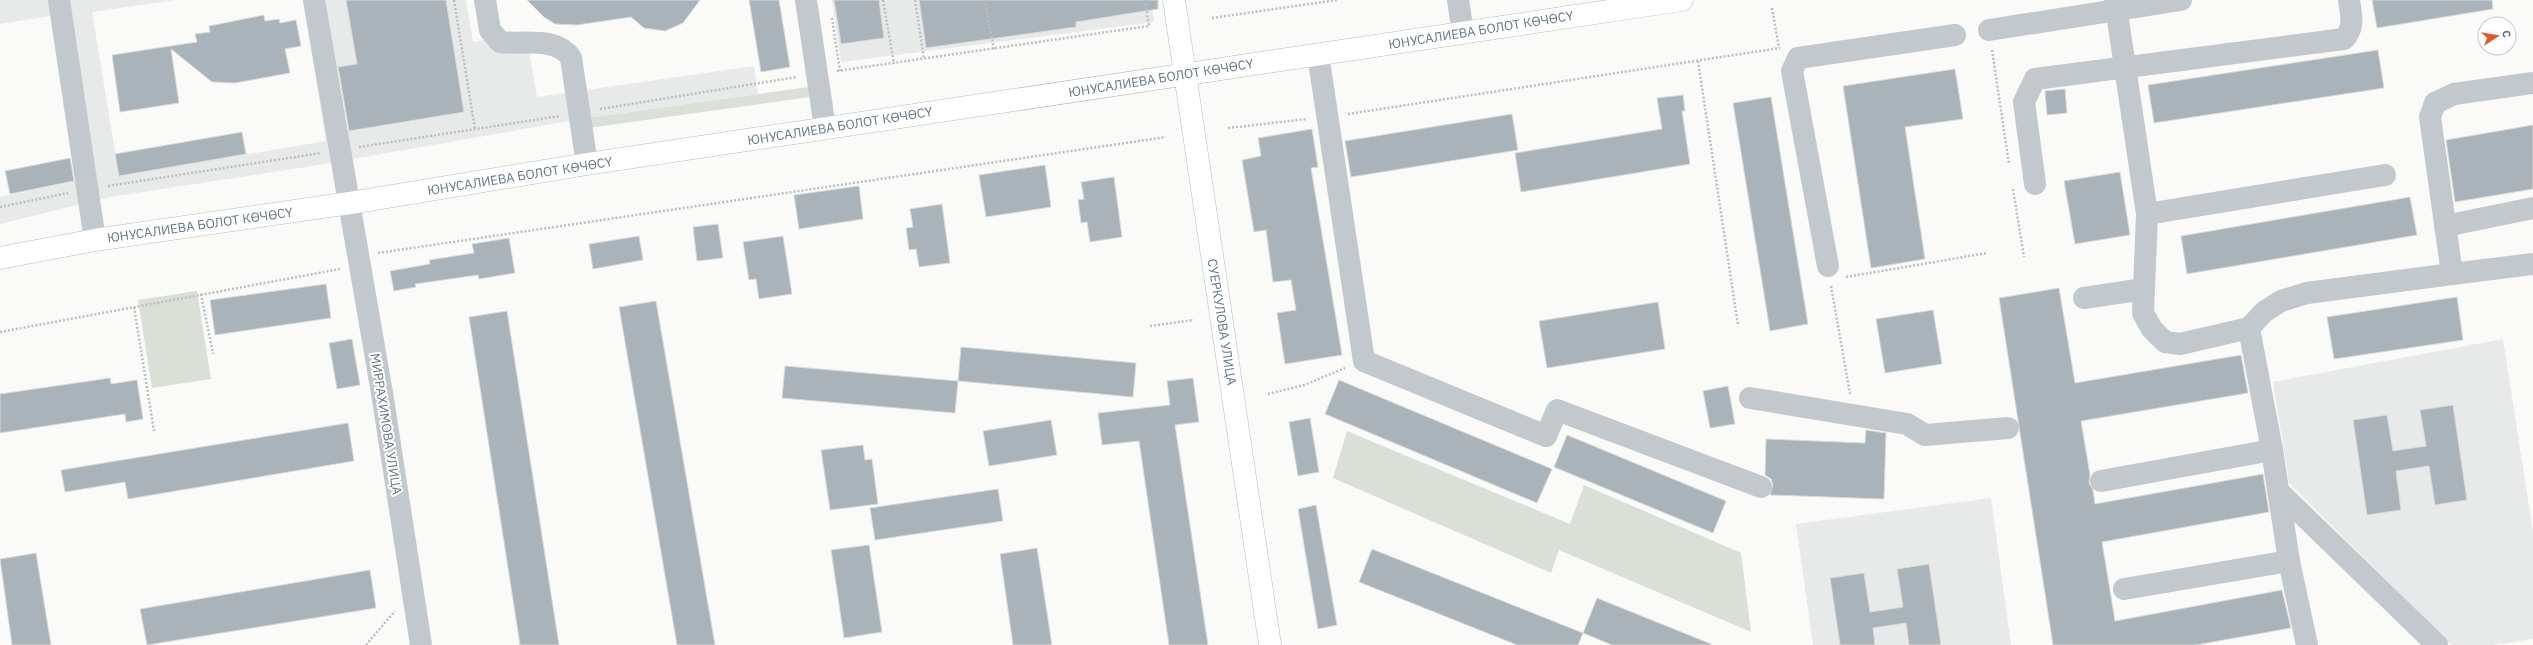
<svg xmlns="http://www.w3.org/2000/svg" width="2533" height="645" font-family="'IBM Plex Sans',sans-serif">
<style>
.built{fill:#e8e9e9}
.green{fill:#dadfd7}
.building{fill:#aab3b9;stroke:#dcdcda}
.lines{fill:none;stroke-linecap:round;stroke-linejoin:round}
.major-casing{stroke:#b5babe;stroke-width:23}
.path{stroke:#bbbfc2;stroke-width:2.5;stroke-dasharray:2 2;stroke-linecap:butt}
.minor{stroke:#c3c8cc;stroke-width:22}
.major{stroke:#fff;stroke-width:22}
.labels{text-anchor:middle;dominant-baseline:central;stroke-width:4;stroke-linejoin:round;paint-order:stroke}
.street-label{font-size:13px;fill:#657683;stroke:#fff}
</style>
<rect width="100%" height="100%" fill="#fafaf8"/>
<g class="built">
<polygon points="0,0 175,0 92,12 119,176 326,141 303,0 346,0 357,64 335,68 346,131 464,112 446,0 466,0 473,42 526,33 537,97 754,66 758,94 587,118 313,166 110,197 0,224 0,197 77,181 51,16 0,24"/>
<polygon points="832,0 1151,0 1154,22 841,62"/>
<polygon points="2503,339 2533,532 2533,639 2493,645 2451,645 2289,483 2273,382"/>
<polygon points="1991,498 2011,645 1813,645 1796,524"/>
</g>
<g class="green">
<polygon points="809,87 810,97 588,128 587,118"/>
<polygon points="197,291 211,379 152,388 138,300"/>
<polygon points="1347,431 1570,524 1584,485 1741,553 1751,632 1559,550 1551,573 1333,478"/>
</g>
<g class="building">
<polygon points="346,0 446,0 464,112 349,131 338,67 357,64"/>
<polygon points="527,0 700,0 683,23 665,31 644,28 631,17 577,25 555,24 544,17"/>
<polygon points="749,0 779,0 790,67 761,72"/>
<polygon points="834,0 879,0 884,38 841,44"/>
<polygon points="919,0 1158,0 1158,9 1076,22 1076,27 926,48"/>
<polygon points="2372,0 2492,0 2493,9 2377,28"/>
<polygon points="264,15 265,21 279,19 280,23 296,20 301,46 285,49 290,73 235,83 212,82 171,49 179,103 120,112 112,55 197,42 195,34 210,32 209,26"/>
<polygon points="2378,50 2384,88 2154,123 2148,85"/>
<polygon points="1955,69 1963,119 1905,127 1925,259 1871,268 1843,86"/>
<polygon points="2065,89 2067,113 2047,115 2045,91"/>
<polygon points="1683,95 1685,111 1682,111 1690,164 1521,192 1515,153 1662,129 1657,98"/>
<polygon points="1771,97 1808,324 1770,331 1733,103"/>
<polygon points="1512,114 1518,150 1351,177 1345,141"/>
<polygon points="2533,125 2533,189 2455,202 2446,140"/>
<polygon points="1312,129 1318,167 1311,168 1342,355 1285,364 1277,313 1296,310 1291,280 1273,282 1266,230 1254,232 1242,160 1261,156 1258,138"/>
<polygon points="242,132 246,154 119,176 115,154"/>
<polygon points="70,158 74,181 10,194 5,171"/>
<polygon points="1045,165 1051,207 986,217 979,175"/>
<polygon points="2120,172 2130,235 2075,244 2064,181"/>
<polygon points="1114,177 1122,237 1090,242 1087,222 1081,223 1078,200 1084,199 1081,182"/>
<polygon points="859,186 863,219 799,229 794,195"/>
<polygon points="2410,197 2417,235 2187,274 2181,236"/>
<polygon points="942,204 950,263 919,267 916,249 909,250 906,228 913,227 910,209"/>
<polygon points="718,224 723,258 697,261 693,227"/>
<polygon points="639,236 643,260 593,269 589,244"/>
<polygon points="783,236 792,294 759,299 756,279 749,280 743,242"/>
<polygon points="509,238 515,273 479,279 478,275 415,284 416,287 394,291 390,271 430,264 429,260 474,253 472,244"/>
<polygon points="326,284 331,318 215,335 210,300"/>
<polygon points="2059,288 2075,383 2241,355 2248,393 2081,421 2090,475 2089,483 2093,490 2095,504 2263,474 2269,512 2102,542 2115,621 2282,590 2291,628 2196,645 2053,645 1999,298"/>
<polygon points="2457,297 2463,340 2334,359 2327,317"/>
<polygon points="656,301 715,645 677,645 619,307"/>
<polygon points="1658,302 1665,349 1547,368 1539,321"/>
<polygon points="1933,310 1942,364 1885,373 1876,319"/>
<polygon points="507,311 559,645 520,645 469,317"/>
<polygon points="352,339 360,385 337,389 329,343"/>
<polygon points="961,347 1136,363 1133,397 958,381"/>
<polygon points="785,366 958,381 955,413 782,398"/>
<polygon points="110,378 111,384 137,380 143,419 126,422 125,414 0,433 0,394"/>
<polygon points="1193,378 1199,422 1175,425 1208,645 1169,645 1139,441 1102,445 1098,413 1170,405 1167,381"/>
<polygon points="1339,380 1552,469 1537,503 1325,414"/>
<polygon points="1728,386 1735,424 1710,428 1703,391"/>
<polygon points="2453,405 2467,500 2435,505 2429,466 2396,471 2401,510 2367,515 2353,420 2387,415 2393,451 2426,446 2420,410"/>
<polygon points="1310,418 1319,472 1298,476 1289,422"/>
<polygon points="1051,420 1057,455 989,466 983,431"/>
<polygon points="348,423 354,461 128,499 125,482 65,492 61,470"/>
<polygon points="1866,430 1886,433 1884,499 1770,495 1773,485 1771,479 1765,475 1766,439 1865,443"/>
<polygon points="1567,435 1726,501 1713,533 1554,467"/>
<polygon points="863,445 865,460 872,459 878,504 830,510 821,450"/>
<polygon points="998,489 1003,521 875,540 870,508"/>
<polygon points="1316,505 1337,625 1318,629 1298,509"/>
<polygon points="869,545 882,632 844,638 831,550"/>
<polygon points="1037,548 1052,645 1013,645 1000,554"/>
<polygon points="1372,549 1583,633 1578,645 1517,645 1359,582"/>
<polygon points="36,553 51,645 12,645 0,559"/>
<polygon points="1929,564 1941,645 1909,645 1906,623 1873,628 1875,645 1840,645 1830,578 1864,573 1870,612 1903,607 1897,569"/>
<polygon points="370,570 376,608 147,645 140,609"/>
<polygon points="1597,598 1711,644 1711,645 1612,645 1583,633"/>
</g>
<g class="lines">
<defs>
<g id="major">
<polyline points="1174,0 1270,645"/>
<polyline points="0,258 95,240 350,203 587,164 1682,0"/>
</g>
</defs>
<use href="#major" class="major-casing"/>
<g class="path">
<polyline points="454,0 475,129"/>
<polyline points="883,0 894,64"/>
<polyline points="915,0 924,59"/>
<polyline points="985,0 994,50"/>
<polyline points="1772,8 1779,48"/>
<polyline points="832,18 840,71"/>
<polyline points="1212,18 1337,0"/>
<polyline points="1992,50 2009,164"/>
<polyline points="1698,61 1738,325"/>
<polyline points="837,71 1149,26 1145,0"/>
<polyline points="600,109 797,77"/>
<polyline points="1348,114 1780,48"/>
<polyline points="1228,128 1307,119"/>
<polyline points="359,147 560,116"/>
<polyline points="108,186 321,153"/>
<polyline points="2013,189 2024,257"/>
<polyline points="0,207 68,193"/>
<polyline points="378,253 1166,137"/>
<polyline points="1846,277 1987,253"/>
<polyline points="1831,286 1850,394"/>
<polyline points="201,294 213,354"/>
<polyline points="134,307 154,431"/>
<polyline points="1150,326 1194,320"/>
<polyline points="0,332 340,269"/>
<polyline points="1268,394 1304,385 1345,368"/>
<polyline points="366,645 395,611"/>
</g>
<g class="minor">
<polyline points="59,0 95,240"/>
<polyline points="314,0 382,393 421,645"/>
<path d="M485 0 490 30 500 42C523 45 557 36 571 58L587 164"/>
<polyline points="806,0 825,128"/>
<polyline points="1458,0 1463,33"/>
<polyline points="2115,0 2147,214 2143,313 2152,329 2165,342 2180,344 2249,328 2272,450 2289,561 2307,645"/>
<polyline points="1989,30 2181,0"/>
<polyline points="1318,54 1364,361 1546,436 1557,410 1761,487"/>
<path d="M2035 184 2024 102 2035 79 2344 39C2355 27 2351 15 2349 0"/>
<polyline points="2147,214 2385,175"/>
<polyline points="2445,226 2533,208"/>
<polyline points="1828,266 1792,71 1798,58 1955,35"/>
<polyline points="2452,274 2533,264"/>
<polyline points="2084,298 2144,289"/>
<polyline points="2249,328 2264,312 2281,301 2307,293 2452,274 2430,117 2435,103 2454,94 2533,83"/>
<polyline points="1750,398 1907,424 1925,435 2008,428"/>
<polyline points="2101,481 2272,450"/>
<polyline points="2278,491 2437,645"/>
<polyline points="2124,589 2289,561"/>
</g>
<use href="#major" class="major"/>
</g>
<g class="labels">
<g class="street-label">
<text transform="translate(1481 30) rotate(-9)">ЮНУСАЛИЕВА БОЛОТ КӨЧӨСҮ</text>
<text transform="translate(1161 78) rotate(-9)">ЮНУСАЛИЕВА БОЛОТ КӨЧӨСҮ</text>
<text transform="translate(840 126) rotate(-9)">ЮНУСАЛИЕВА БОЛОТ КӨЧӨСҮ</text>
<text transform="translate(520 176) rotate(-9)">ЮНУСАЛИЕВА БОЛОТ КӨЧӨСҮ</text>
<text transform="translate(200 225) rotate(-8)">ЮНУСАЛИЕВА БОЛОТ КӨЧӨСҮ</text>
<text transform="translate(1222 322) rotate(81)">СУЕРКУЛОВА УЛИЦА</text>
<text transform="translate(386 424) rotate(81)">МИРРАХИМОВА УЛИЦА</text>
</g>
</g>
<g transform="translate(2497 36) rotate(78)"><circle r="19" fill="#ffffff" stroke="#c1c8cd"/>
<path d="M0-3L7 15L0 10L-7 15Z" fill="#e4572e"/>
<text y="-6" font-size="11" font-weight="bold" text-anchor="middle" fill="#657683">С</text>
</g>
</svg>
